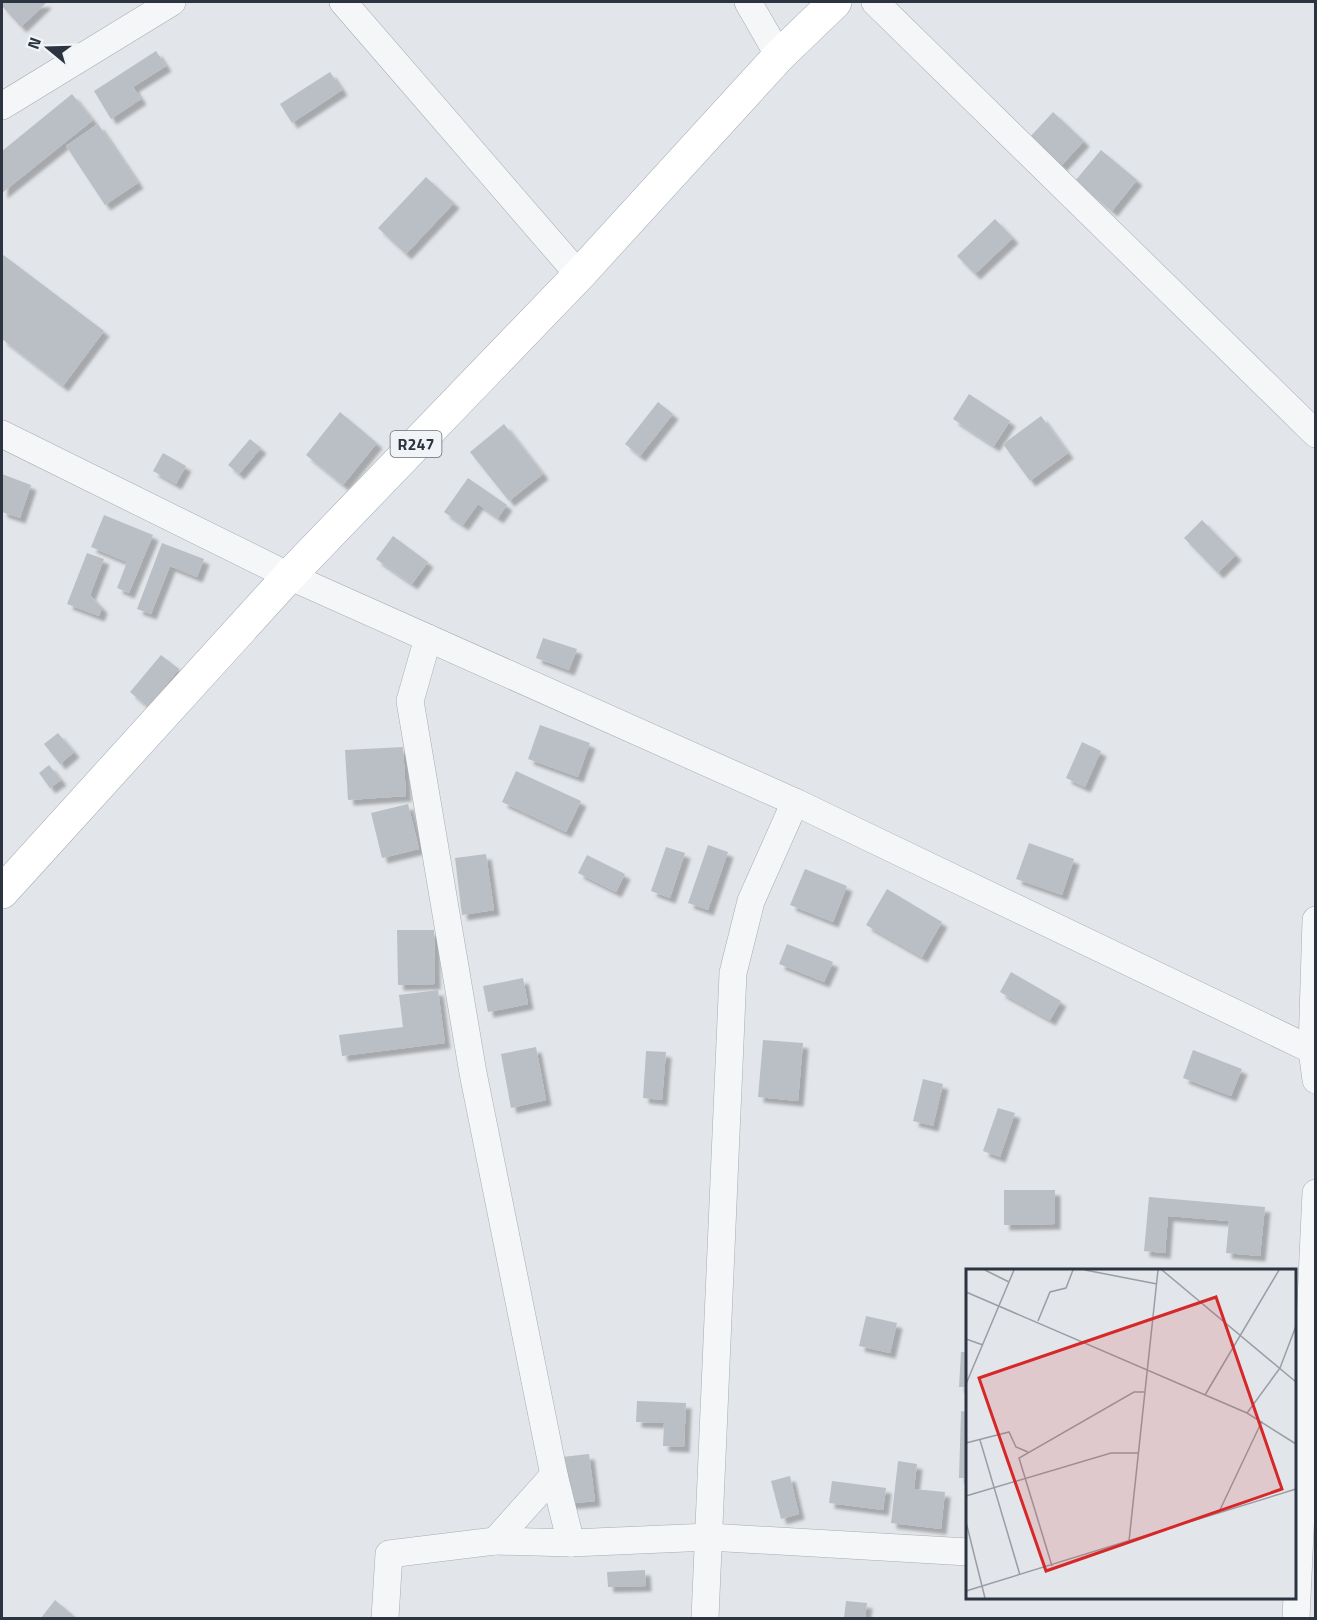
<svg xmlns="http://www.w3.org/2000/svg" width="1317" height="1620" font-family="'Titillium Web',sans-serif">
<style>
.building{fill:#babfc6;filter:url(#shadow)}
.lines{fill:none;stroke-linecap:round;stroke-linejoin:round}
.minor-casing{stroke:#a7acb3;stroke-width:28}
.primary-casing{stroke:#a2aab4;stroke-width:34}
.minor{stroke:#f4f6f8;stroke-width:27}
.primary{stroke:#fff;stroke-width:33}
.labels{text-anchor:middle;dominant-baseline:central;stroke-width:4.5;stroke-linejoin:round;paint-order:stroke}
.shield{fill:#f1f4f7;stroke:#666e77;stroke-width:1.5}
.shield-label{font-size:16px;font-weight:bold;fill:#2b3440}
.inset-road{fill:none;stroke:#999ea5;stroke-width:1.5}
.view{fill:#d62828;fill-opacity:0.15;stroke:#d62828;stroke-width:3}
.inset-edge{fill:none;stroke:#2b3440;stroke-width:3}
</style>
<defs>
<filter id="shadow"><feDropShadow dx="5.5" dy="5.5" stdDeviation="1.5" flood-color="#0004"/></filter>
</defs>
<rect width="100%" height="100%" fill="#e2e5e9"/>
<g class="building">
<polygon points="2,2 45,2 46,3 21,27 2,6"/>
<polygon points="156,51 166,66 133,87 141,99 111,119 94,91"/>
<polygon points="330,72 342,90 292,123 280,104"/>
<polygon points="72,94 93,120 2,193 2,151"/>
<polygon points="1053,112 1084,141 1061,166 1030,137"/>
<polygon points="98,124 138,183 105,205 66,146"/>
<polygon points="1101,150 1137,180 1112,211 1075,181"/>
<polygon points="426,177 454,203 406,254 378,228"/>
<polygon points="995,219 1013,238 975,274 957,256"/>
<polygon points="2,254 104,331 63,386 2,339"/>
<polygon points="969,394 1010,421 994,446 953,419"/>
<polygon points="658,402 673,414 640,456 625,444"/>
<polygon points="340,412 377,443 343,485 306,455"/>
<polygon points="1041,416 1068,453 1030,481 1003,444"/>
<polygon points="504,424 543,474 509,501 470,452"/>
<polygon points="250,439 261,448 239,474 228,465"/>
<polygon points="163,453 186,466 176,484 153,471"/>
<polygon points="2,474 31,485 20,518 2,512"/>
<polygon points="468,478 507,505 498,518 478,504 463,525 444,512"/>
<polygon points="104,515 153,535 129,593 117,588 127,562 91,547"/>
<polygon points="1202,520 1236,555 1218,573 1184,538"/>
<polygon points="393,536 428,562 412,584 376,559"/>
<polygon points="162,543 204,559 197,577 170,566 151,614 137,609"/>
<polygon points="87,553 104,559 90,595 102,608 99,616 67,604"/>
<polygon points="543,638 577,649 569,670 536,658"/>
<polygon points="161,655 179,669 148,707 130,692"/>
<polygon points="540,725 590,743 578,777 528,759"/>
<polygon points="58,733 74,752 60,764 44,744"/>
<polygon points="1082,742 1101,751 1085,787 1066,778"/>
<polygon points="403,747 406,796 348,800 345,750"/>
<polygon points="49,765 61,780 50,788 39,773"/>
<polygon points="516,771 581,801 566,832 502,802"/>
<polygon points="408,804 419,849 382,858 371,813"/>
<polygon points="1029,843 1074,859 1062,895 1016,879"/>
<polygon points="708,845 728,852 708,910 688,903"/>
<polygon points="666,847 685,853 670,898 651,891"/>
<polygon points="486,854 494,910 462,915 455,858"/>
<polygon points="587,855 625,874 616,892 578,873"/>
<polygon points="805,869 847,886 833,922 790,905"/>
<polygon points="887,889 942,922 922,957 866,925"/>
<polygon points="397,930 434,930 435,984 398,985"/>
<polygon points="787,944 833,962 824,982 779,964"/>
<polygon points="1011,972 1061,1001 1050,1020 1000,992"/>
<polygon points="523,978 528,1004 488,1012 483,986"/>
<polygon points="438,990 445,1043 342,1056 339,1035 403,1027 399,995"/>
<polygon points="763,1040 803,1043 798,1101 758,1097"/>
<polygon points="536,1047 546,1100 511,1108 501,1054"/>
<polygon points="1193,1050 1242,1069 1231,1096 1183,1078"/>
<polygon points="646,1051 666,1052 662,1100 643,1098"/>
<polygon points="923,1079 943,1084 933,1126 913,1121"/>
<polygon points="998,1108 1015,1113 1000,1157 983,1151"/>
<polygon points="1004,1190 1055,1190 1055,1224 1004,1225"/>
<polygon points="1149,1197 1265,1207 1260,1256 1226,1253 1229,1221 1168,1216 1165,1253 1144,1251"/>
<polygon points="866,1316 897,1323 890,1353 859,1346"/>
<polygon points="961,1352 968,1352 968,1387 959,1387"/>
<polygon points="637,1401 686,1403 684,1447 663,1446 664,1423 636,1422"/>
<polygon points="961,1411 968,1412 968,1478 959,1478"/>
<polygon points="589,1454 595,1501 567,1504 562,1457"/>
<polygon points="898,1461 917,1464 914,1489 945,1492 941,1529 891,1523"/>
<polygon points="790,1476 799,1514 781,1519 771,1481"/>
<polygon points="832,1481 886,1488 883,1510 829,1503"/>
<polygon points="645,1570 646,1586 608,1587 607,1572"/>
<polygon points="55,1600 73,1615 70,1618 41,1618"/>
<polygon points="846,1601 867,1603 865,1618 844,1618"/>
</g>
<g class="lines">
<defs>
<g id="minor">
<polyline points="343,2 579,275"/>
<polyline points="748,2 779,56"/>
<polyline points="875,2 1316,434"/>
<polyline points="2,106 172,2"/>
<polyline points="2,434 289,576 795,802 1312,1050"/>
<polyline points="428,638 410,701 473,1073 554,1475 571,1543 709,1537 968,1552"/>
<polyline points="1316,920 1312,1050 1316,1080"/>
<polyline points="495,1541 571,1543"/>
<polyline points="385,1618 389,1554 495,1541 554,1475"/>
<polyline points="705,1618 733,973 751,901 795,802"/>
<polyline points="1296,1618 1316,1193"/>
</g>
<polyline id="primary" points="2,892 289,576 579,275 779,56 835,2"/>
</defs>
<use href="#minor" class="minor-casing"/>
<use href="#primary" class="primary-casing"/>
<use href="#minor" class="minor"/>
<use href="#primary" class="primary"/>
</g>
<g class="labels">
<rect class="shield" x="390.5" y="431" width="51" height="26" rx="4.5"/>
<g class="shield-label">
<text x="416" y="444">R247</text>
</g>
</g>
<g transform="translate(966 1269)">
<rect width="330" height="330" fill="#e2e5e9"/>
<path class="inset-road" d="M19 1 43 13M119 1 191 15M196 1 330 113M0 23 281 144 330 175M72 52 84 23 100 19 107 1M0 70 17 76M0 115 48 1M239 126 313 1M281 144 314 99 330 57M14 171 54 306M0 174 43 163 50 178 62 183M0 227 145 184H173M252 245 296 152M0 253 19 329M163 272 192 1M86 297 53 189 168 123H178M0 322 330 220"/>
<path class="view" d="M250 28 316 220 80 302 13 109Z"/>
<rect width="330" height="330" class="inset-edge"/>
</g>
<rect width="1317" height="1620" fill="none" stroke="#2b3440" stroke-width="6"/>
<g transform="translate(48 48) rotate(289)" stroke="#f1f4f7" stroke-width="4.5" paint-order="stroke">
<path d="M0-4.5L10 22L0 15L-10 22Z" fill="#2b3440"/>
<text y="-9" font-size="16" font-weight="bold" text-anchor="middle" fill="#2b3440">N</text>
</g>
</svg>
